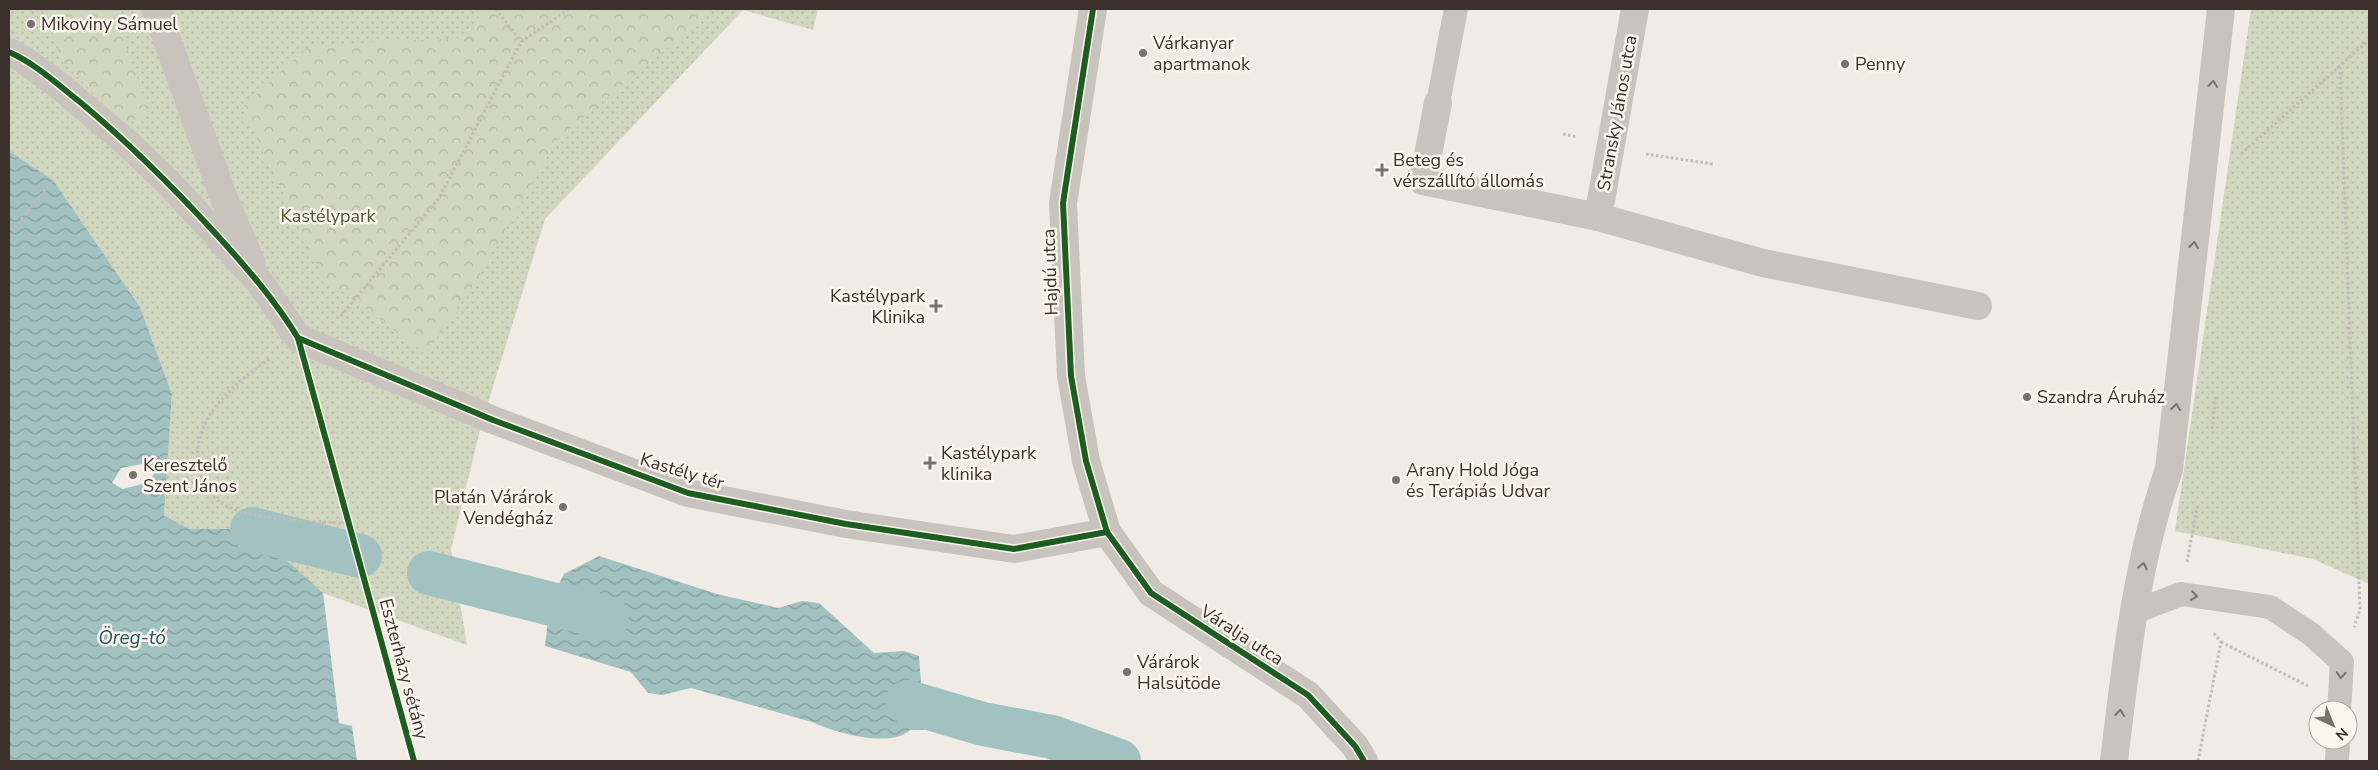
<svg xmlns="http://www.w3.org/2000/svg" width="2378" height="770" font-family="'Nunito Sans',sans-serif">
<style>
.grass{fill:url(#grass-dots)}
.forest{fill:url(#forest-crowns)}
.water{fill:url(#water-waves);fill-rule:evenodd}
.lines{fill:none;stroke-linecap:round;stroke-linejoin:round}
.canal{stroke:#a1c2c1;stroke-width:44}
.path{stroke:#c2bbb6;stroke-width:3;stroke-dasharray:2.5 2.5;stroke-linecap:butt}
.service{stroke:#c9c3be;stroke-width:24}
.minor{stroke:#c9c3be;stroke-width:28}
.cycleway-casing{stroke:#fbf5ee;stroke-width:9}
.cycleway{stroke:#1b5e20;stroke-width:6}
.oneway{stroke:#7b726d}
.poi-dot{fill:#7a716c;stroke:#fbf5ee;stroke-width:2}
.labels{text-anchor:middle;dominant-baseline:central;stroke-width:5;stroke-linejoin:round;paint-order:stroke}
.poi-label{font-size:18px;fill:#3b302b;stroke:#fbf5ee;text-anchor:start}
.street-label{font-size:18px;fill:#3b302b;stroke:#fbf5ee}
.park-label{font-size:18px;fill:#4a5a2e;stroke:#fbf5ee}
.water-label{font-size:19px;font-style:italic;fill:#1f5a5e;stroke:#fbf5ee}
</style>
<defs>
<pattern id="grass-dots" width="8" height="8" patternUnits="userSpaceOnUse" patternTransform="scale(1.25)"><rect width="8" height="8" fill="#d1d6bf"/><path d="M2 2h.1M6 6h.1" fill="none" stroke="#b4b8a4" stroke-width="1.8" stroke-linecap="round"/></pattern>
<pattern id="forest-crowns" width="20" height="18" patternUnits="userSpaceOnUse" patternTransform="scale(1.25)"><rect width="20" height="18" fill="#d1d6bf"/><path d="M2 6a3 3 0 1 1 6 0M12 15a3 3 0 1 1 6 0" fill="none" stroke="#b4b8a4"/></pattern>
<pattern id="water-waves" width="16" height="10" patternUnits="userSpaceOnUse" patternTransform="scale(1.25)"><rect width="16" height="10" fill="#a1c2c1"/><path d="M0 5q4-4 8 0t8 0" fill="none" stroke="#849e9d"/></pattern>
</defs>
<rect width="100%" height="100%" fill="#f0ebe5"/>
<g class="grass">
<polygon points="9,9 818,9 813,30 743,10 545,219 482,422 451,549 467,645 323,593 252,529 190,529 164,516 172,394 140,307 53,180 9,151"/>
<polygon points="2251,9 2369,9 2369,584 2313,559 2175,531"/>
</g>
<g class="forest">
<polygon points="47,9 113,9 150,115 122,123 61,60"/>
<polygon points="483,9 715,9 557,139 476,281 426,354 323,277 242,108 310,45 468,38"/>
</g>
<g class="water">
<path d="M9 151 53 180 140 307 172 394 164 516 190 529H252L323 593 339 723 352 726 357 761H9ZM142 464 154 473 150 482 123 489 112 483 121 468Z"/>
<path d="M599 556 717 594 778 608 802 601 819 603 874 653 904 651 919 656 921 683 944 692 959 707 968 711 964 725C945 725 929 731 910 730 890 749 833 732 812 722L691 688 662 695 648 693 631 672 545 646 550 602 564 574Z"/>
<polygon points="1031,714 1116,741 1122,761 1061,761 1053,755 1020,741"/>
</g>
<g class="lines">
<g class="canal">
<polyline points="252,529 360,556"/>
<polyline points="429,573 607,618"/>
<polyline points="908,702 983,724 1052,737 1119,761"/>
</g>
<g class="path">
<polyline points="496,9 521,42"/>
<polyline points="2340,67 2360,610 2354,627"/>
<polyline points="1563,134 1577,137"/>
<polyline points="1646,154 1713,164"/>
<polyline points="2241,154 2369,40"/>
<polyline points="9,235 53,180"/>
<polyline points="341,316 439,198 521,42 569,9"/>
<path d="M269 359C233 385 188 421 199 471 203 487 213 500 229 507 262 522 313 520 349 524"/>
<polyline points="311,383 414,761"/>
<polyline points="2212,429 2216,395"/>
<polyline points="2187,562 2198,504"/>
<polyline points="2221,642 2308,686"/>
<polyline points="1022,761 1023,761"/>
<polyline points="2198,761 2221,642 2214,633"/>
</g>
<g class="service">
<polyline points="1438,103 1456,9"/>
<polyline points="2132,613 2181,594 2270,607 2311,634 2342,662 2339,710"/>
<polyline points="2337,761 2338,740"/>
</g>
<g class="minor">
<polyline points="156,9 225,201 252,264"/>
<polyline points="1093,9 1063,203 1071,376 1086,461 1107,532 1151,593 1308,695 1355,746 1364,761"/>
<polyline points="9,52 24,60 62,88 127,143 169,183 261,284 298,338 493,420 688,493 846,524 1014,549 1107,532"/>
<polyline points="1438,103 1423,181 1598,217 1763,263 1978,306"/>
<polyline points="1598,217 1635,9"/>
<path d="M2114 761C2126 662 2136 563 2169 469L2221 9"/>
</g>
<defs>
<g id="cycleway">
<polyline points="1093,9 1063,203 1071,376 1086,461 1107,532 1151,593 1308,695 1355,746 1364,761"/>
<path d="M9 52C36 64 57 84 80 102 129 143 173 187 216 234 246 267 275 300 298 338L414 761"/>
<polyline points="298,338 493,420 688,493 846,524 1014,549 1107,532"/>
</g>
</defs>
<use href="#cycleway" class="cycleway-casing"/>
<use href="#cycleway" class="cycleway"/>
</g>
<defs><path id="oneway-chevron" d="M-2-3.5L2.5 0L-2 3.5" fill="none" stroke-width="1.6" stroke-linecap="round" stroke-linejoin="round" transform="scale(1.25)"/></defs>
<g class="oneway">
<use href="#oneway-chevron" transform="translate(2213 84) rotate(-83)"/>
<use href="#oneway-chevron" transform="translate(2194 245) rotate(-83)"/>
<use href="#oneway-chevron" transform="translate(2176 407) rotate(-83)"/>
<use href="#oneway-chevron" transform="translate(2143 566) rotate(-77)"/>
<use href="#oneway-chevron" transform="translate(2194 596) rotate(9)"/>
<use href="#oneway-chevron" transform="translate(2341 675) rotate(93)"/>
<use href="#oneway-chevron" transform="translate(2120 713) rotate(-83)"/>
</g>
<g class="poi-dot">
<circle cx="31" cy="24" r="5"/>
<circle cx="1143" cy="53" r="5"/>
<circle cx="1845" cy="64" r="5"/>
<path d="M1379.5 162.5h5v5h5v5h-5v5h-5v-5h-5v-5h5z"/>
<path d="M933.5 298.5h5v5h5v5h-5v5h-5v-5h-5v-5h5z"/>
<circle cx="2027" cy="397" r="5"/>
<path d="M927.5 455.5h5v5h5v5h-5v5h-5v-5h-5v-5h5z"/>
<circle cx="133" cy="475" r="5"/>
<circle cx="1396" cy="480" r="5"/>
<circle cx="563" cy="507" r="5"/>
<circle cx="1127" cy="672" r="5"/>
</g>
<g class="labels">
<g class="poi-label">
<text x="41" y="24">Mikoviny Sámuel</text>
<text x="1153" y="43">Várkanyar<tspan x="1153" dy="21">apartmanok</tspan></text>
<text x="1855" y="64">Penny</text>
<text x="1393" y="160">Beteg és<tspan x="1393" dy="21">vérszállító állomás</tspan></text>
<text x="925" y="296" text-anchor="end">Kastélypark<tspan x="925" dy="21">Klinika</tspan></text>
<text x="2037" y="397">Szandra Áruház</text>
<text x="941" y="453">Kastélypark<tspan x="941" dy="21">klinika</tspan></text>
<text x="143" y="465">Keresztelő<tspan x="143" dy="21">Szent János</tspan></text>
<text x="1406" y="470">Arany Hold Jóga<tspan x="1406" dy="21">és Terápiás Udvar</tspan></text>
<text x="553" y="497" text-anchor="end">Platán Várárok<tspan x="553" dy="21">Vendégház</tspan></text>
<text x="1137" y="662">Várárok<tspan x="1137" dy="21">Halsütöde</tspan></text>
</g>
<g class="street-label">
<text transform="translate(1617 113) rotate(-80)">Stransky János utca</text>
<text transform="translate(1050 272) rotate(-92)">Hajdú utca</text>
<text transform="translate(682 471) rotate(17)">Kastély tér</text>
<text transform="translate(1242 635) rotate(33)">Váralja utca</text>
<text transform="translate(404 669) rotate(75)">Eszterházy sétány</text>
</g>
<g class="park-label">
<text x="328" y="216">Kastélypark</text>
</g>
<g class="water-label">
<text x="132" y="638">Öreg-tó</text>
</g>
</g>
<rect width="2378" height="770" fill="none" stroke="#3b302b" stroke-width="20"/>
<g transform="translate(2333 725) rotate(136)"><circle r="24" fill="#fbf5ee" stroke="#aea6a0"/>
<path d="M0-4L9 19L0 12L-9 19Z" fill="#7a716c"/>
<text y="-8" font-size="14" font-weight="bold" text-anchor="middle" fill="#3b302b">N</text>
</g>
</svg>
